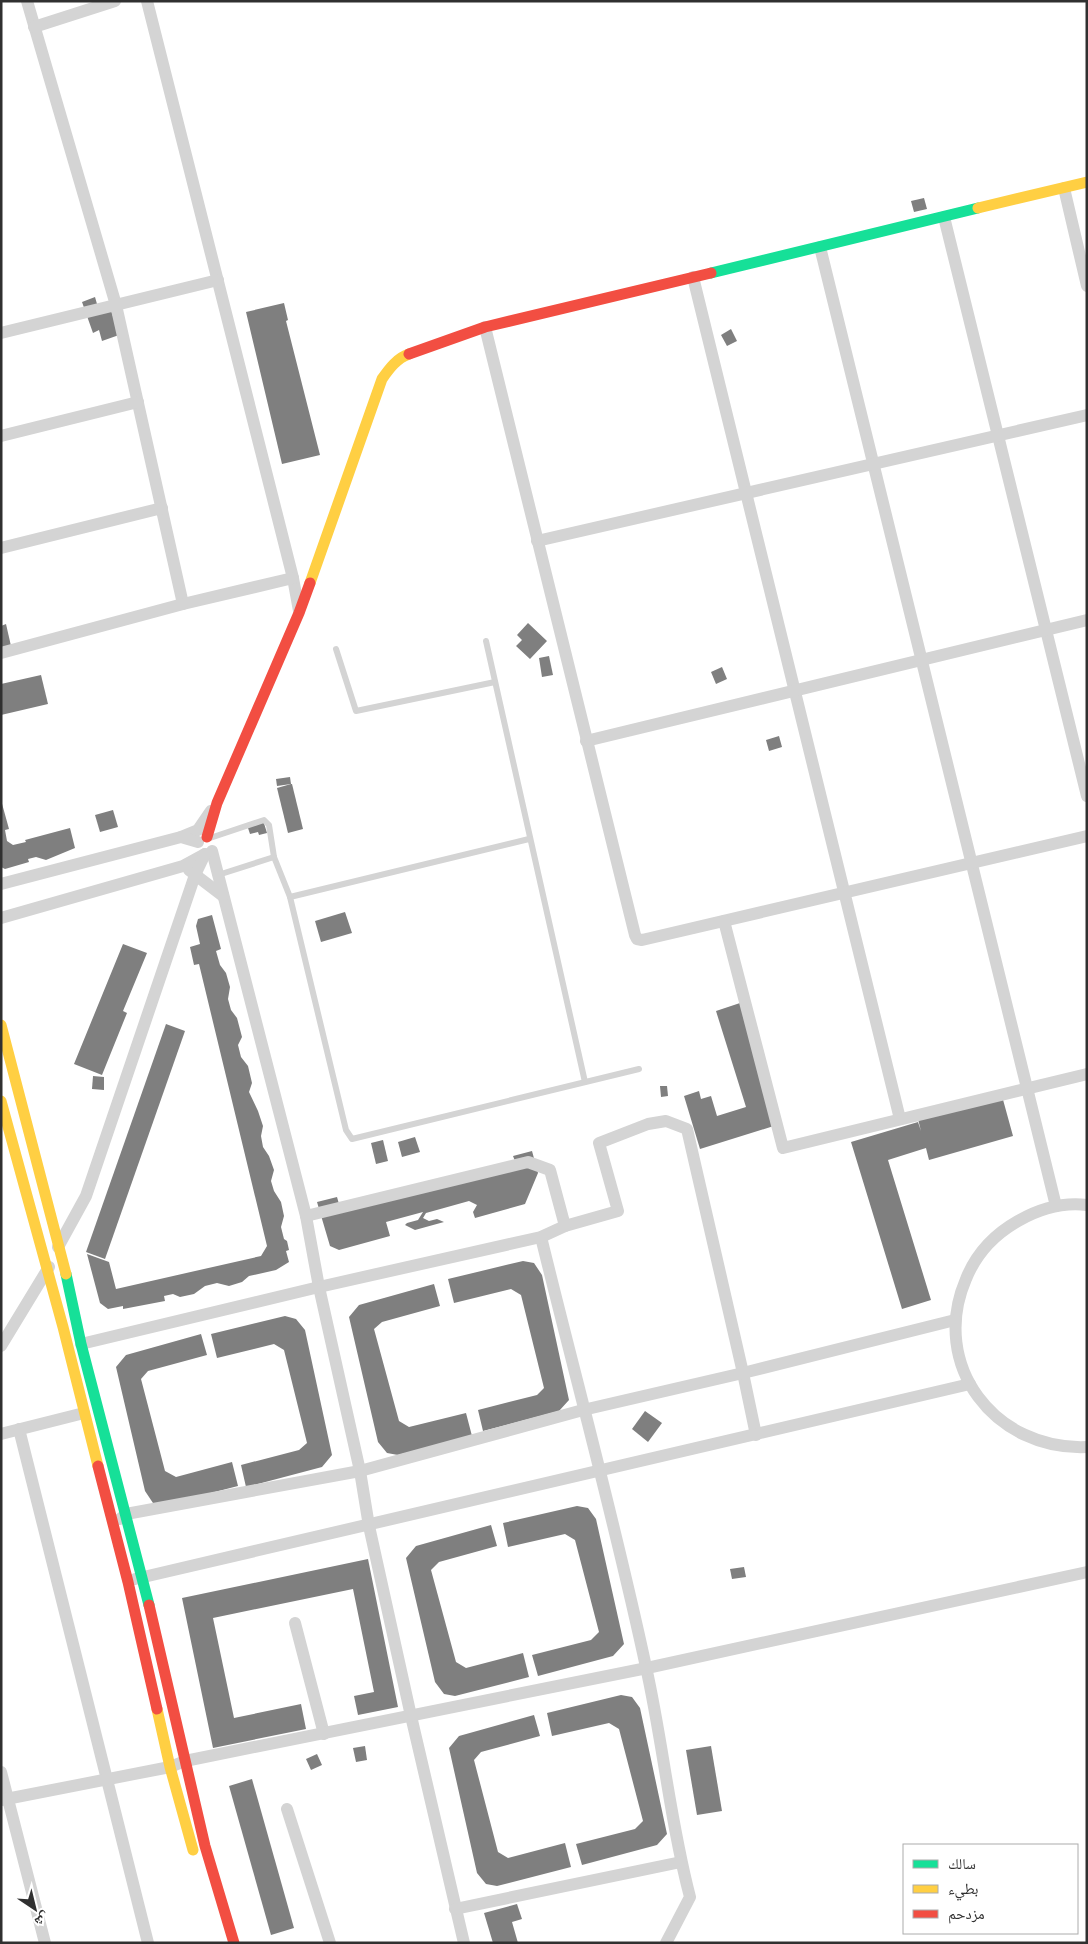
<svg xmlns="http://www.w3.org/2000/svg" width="1088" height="1944" font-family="'Golos Text','Noto Naskh Arabic',sans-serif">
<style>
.building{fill:#7f7f7f}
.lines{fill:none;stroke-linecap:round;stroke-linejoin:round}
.lane{stroke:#d4d4d4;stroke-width:6}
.street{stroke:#d4d4d4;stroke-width:12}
.fast{stroke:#16e098;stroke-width:11}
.slow{stroke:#ffcf43;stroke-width:11}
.jam{stroke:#f24e42;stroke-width:11}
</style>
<rect width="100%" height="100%" fill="#fff"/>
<g class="building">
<polygon points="924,198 927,209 914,212 911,201"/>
<polygon points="95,297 99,311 110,307 119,335 102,341 99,330 93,333 82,302"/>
<polygon points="284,303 288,320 286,321 320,455 282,464 246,312"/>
<polygon points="731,329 737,341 727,346 721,335"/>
<polygon points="528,623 547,641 530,659 516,646 522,640 517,635"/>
<polygon points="6,624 11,646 1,648 1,626"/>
<polygon points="549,656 553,675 542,677 539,658"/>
<polygon points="722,667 727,679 716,684 711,672"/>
<polygon points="41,675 48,704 1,715 1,684"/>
<polygon points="779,736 782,747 769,751 766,740"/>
<polygon points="290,777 291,784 277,786 276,779"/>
<polygon points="291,784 292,784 303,829 288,833 277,788"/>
<polygon points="1,800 9,829 5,830 7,841 13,845 26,842 25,840 70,828 75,848 46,860 36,857 28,859 29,862 5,869 1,867"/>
<polygon points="113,810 118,827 100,832 95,815"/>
<polygon points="263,820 267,833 259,835 258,832 250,834 247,825"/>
<polygon points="345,912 352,933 321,942 315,921"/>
<polygon points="212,915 221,949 216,951 220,965 226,973 230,987 228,999 231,1010 237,1018 242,1037 238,1045 241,1057 248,1066 252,1083 249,1092 258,1111 263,1126 261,1136 263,1147 269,1156 274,1170 271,1181 274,1191 281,1202 284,1216 281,1227 284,1239 287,1241 289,1250 286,1251 289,1262 276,1270 249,1276 242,1282 229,1286 217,1283 205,1286 194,1294 180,1297 173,1294 164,1296 165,1301 123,1309 123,1306 108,1309 100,1303 87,1254 109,1262 116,1289 261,1256 267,1246 199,964 194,965 190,947 200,944 196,926 198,919"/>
<polygon points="123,944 147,953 123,1011 127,1013 102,1075 74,1064"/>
<polygon points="743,1002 780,1124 700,1149 684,1096 699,1091 701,1099 711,1096 717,1116 746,1107 716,1011"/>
<polygon points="166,1024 185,1031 105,1259 86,1252"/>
<polygon points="93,1076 104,1077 104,1090 92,1089"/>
<polygon points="660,1086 667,1086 668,1096 661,1097"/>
<polygon points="1002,1096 1013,1136 929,1160 926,1148 888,1160 931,1300 902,1309 851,1142 918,1122 921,1131 918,1119"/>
<polygon points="415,1137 420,1152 402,1157 398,1142"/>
<polygon points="383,1140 388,1161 376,1164 371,1143"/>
<polygon points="532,1151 538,1173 525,1204 475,1218 473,1212 477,1205 469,1201 426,1213 423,1218 429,1221 437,1219 444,1222 415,1230 405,1225 407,1223 418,1220 423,1212 386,1222 390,1236 339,1250 330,1246 317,1202 337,1197 339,1204 515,1161 513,1156"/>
<polygon points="523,1261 534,1263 542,1275 569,1400 559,1411 483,1431 478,1410 537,1395 544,1388 521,1295 511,1289 454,1303 448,1279"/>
<polygon points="434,1284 440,1306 382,1322 374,1329 399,1421 409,1427 466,1413 472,1436 398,1455 387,1453 378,1442 349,1317 359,1305"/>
<polygon points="285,1316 296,1319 305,1330 332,1455 322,1467 246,1487 241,1465 299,1450 307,1443 284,1350 274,1344 217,1358 211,1334"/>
<polygon points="201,1334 207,1355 148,1371 141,1379 165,1471 176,1477 232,1462 238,1486 164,1505 153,1503 145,1491 116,1367 126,1355"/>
<polygon points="645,1411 662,1423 648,1442 632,1429"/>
<polygon points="577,1506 588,1508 596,1519 624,1644 613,1656 538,1676 532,1655 591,1640 599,1632 575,1540 565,1534 508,1547 503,1523"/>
<polygon points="491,1525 497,1546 439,1562 431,1570 456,1662 466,1668 523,1653 529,1677 455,1696 444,1694 435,1682 406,1558 416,1546"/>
<polygon points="368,1559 398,1707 358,1715 354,1696 374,1692 353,1589 213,1618 234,1718 301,1704 306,1729 213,1748 182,1598"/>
<polygon points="744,1567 746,1577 732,1579 730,1569"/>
<polygon points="621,1695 632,1697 640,1708 667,1834 657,1845 582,1865 576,1844 635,1829 643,1821 619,1729 609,1723 552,1736 547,1713"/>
<polygon points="534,1715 540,1736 481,1752 474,1760 498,1852 508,1858 565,1843 571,1867 497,1886 486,1884 477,1873 449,1748 459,1736"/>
<polygon points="365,1746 367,1760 356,1762 353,1748"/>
<polygon points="711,1746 722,1811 697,1815 686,1750"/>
<polygon points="317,1754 322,1765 311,1770 306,1759"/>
<polygon points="252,1779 294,1928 271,1935 229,1786"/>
<polygon points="517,1904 522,1919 512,1922 518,1943 493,1943 484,1913"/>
</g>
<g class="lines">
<g class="lane">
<polyline points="486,641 585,1082"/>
<polyline points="336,649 356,711 495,682"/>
<polyline points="210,838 264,820 269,825 274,857 290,897 346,1130 352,1139 639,1069"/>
<polyline points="218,875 274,857"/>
<polyline points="290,897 529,839"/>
</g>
<g class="street">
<polyline points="27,1 116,305 183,604"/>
<polyline points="147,1 293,578 299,611"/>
<polyline points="34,27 115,1"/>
<polyline points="1064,188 1087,286"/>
<polyline points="944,217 1087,796"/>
<polyline points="820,247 1056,1206"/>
<polyline points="693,277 900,1119"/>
<polyline points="485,327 635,935 637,939 642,940 1087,836"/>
<polyline points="1,333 218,280"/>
<polyline points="1,436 138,402"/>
<polyline points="537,541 1087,415"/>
<polyline points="1,548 162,508"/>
<polyline points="1,653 183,604 293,578"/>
<polyline points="586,741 1087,620"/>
<polyline points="181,837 198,830 211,811"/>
<polyline points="212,851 306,1216 319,1287 360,1471 369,1526 411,1716 464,1943"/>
<polyline points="189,870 223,896"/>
<polyline points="1,884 181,837 198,842"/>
<polyline points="1,918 183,866 205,854"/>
<polyline points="724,921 783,1148 1087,1074"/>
<path d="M1087 1205C1063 1202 1039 1209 1018 1221 995 1234 976 1254 966 1279 929 1365 995 1451 1087 1447"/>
<polyline points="565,1226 618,1211 599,1143 648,1124 666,1121 687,1129 743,1373 756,1435"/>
<path d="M541 1237C576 1380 615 1522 646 1667 663 1743 670 1821 690 1897L666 1943"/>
<polyline points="58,1247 86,1196 195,875 205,854"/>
<polyline points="81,1344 319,1287 541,1237 565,1226 550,1170 528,1162 306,1216"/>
<polyline points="1,1346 49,1267"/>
<polyline points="19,1429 148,1943"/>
<polyline points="1,1434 84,1413"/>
<polyline points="120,1519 126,1514 360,1471 583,1410 743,1373 955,1320"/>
<polyline points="135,1579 970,1384"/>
<polyline points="295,1623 324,1734"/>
<polyline points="1,1772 45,1943"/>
<polyline points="1,1800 170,1767 185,1761 647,1668 1087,1572"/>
<polyline points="287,1809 330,1943"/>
<polyline points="455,1909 681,1862"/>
</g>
<g class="fast">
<polyline points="711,273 978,208"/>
<polyline points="66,1274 81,1344 149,1605"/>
</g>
<g class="slow">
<polyline points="978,208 1087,182"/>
<path d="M310 583 382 379C389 369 397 358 409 354"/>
<polyline points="1,1025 66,1274"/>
<polyline points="1,1101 63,1327 98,1466"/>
<polyline points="157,1709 170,1767 193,1850"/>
</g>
<g class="jam">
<polyline points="409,354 485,327 711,273"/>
<polyline points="207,837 217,803 299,613 310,583"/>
<polyline points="98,1466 128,1582 157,1709"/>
<polyline points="149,1605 205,1846 234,1943"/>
</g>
</g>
<rect width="1088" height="1944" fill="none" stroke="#303030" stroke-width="5"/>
<rect x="903" y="1844" width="175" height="90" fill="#ffffff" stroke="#acacac"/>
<rect x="913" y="1860" width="25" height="8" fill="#16e098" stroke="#acacac"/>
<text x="948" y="1869" font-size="15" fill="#303030">سالك</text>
<rect x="913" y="1885" width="25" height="8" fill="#ffcf43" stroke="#acacac"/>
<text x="948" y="1894" font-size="15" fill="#303030">بطيء</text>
<rect x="913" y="1910" width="25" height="8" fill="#f24e42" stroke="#acacac"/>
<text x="948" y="1919" font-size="15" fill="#303030">مزدحم</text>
<g transform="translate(35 1909) rotate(145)" stroke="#ffffff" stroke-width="4" paint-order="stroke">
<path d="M0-4L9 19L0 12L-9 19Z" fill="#303030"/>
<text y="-8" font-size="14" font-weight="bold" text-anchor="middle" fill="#303030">ش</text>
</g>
</svg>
